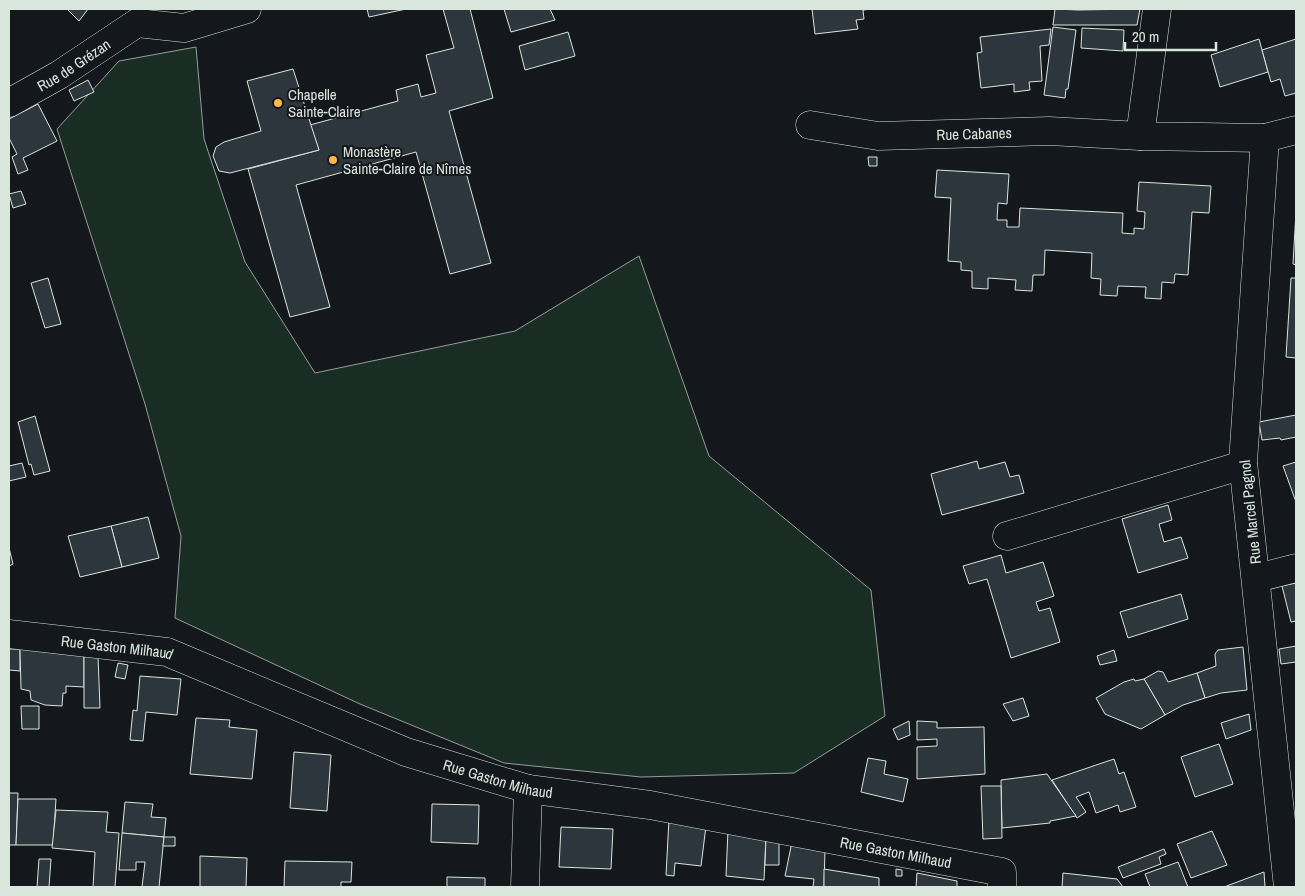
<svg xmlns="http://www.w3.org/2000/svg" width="1305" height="896" font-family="'Archivo Narrow',sans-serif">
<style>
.green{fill:#1a2d24;stroke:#939e99}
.building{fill:#2c363c;stroke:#d8e6dc}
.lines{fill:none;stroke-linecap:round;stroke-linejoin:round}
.minor-casing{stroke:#d8e6dc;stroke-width:29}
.minor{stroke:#14181c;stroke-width:28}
.poi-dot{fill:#ffb74d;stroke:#14181c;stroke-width:2}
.labels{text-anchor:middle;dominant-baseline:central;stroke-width:4;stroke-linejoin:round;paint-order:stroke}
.street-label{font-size:15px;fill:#d8e6dc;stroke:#14181c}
.poi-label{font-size:15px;fill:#d8e6dc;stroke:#14181c;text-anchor:start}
</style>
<rect width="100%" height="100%" fill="#14181c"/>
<polygon class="green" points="196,47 204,139 245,262 315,373 515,331 639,256 709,456 871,590 885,716 794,773 641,777 504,763 360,704 175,618 181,536 145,404 57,129 119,61"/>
<g class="building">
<polygon points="67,9 88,9 79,21"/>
<polygon points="367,9 406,9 369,17"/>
<polygon points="443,9 470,9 493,98 449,111 491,263 450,274 416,152 296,185 330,307 290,317 248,169 319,150 310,125 398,101 396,90 418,84 421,97 436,93 426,55 454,48"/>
<polygon points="504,9 550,9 555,20 511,32"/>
<polygon points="812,9 873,9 863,10 864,19 856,20 858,29 815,34"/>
<polygon points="1055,9 1078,10 1140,9 1137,25 1053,25"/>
<polygon points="1053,27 1076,30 1068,89 1066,89 1065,98 1044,95"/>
<polygon points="1082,28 1124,30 1123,51 1081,48"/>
<polygon points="1051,29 1049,45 1040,46 1042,81 1029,82 1030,90 1014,92 1014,84 981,88 977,53 982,52 980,37"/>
<polygon points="568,32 575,56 525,70 519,46"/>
<polygon points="1259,39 1268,72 1220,87 1211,55"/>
<polygon points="1296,39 1296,93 1285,96 1280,79 1271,82 1262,50"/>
<polygon points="293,69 319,150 230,173 219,171 213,156 216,147 224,142 261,131 247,81"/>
<polygon points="88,80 94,92 74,101 69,90"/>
<polygon points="38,104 57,141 23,158 28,170 18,174 12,157 17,154 9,138 9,119"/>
<polygon points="868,157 877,157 877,166 869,166"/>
<polygon points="937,170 1009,174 1007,204 998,203 997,220 1007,220 1007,227 1019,227 1020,208 1123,213 1122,233 1134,234 1134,228 1144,229 1145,212 1137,211 1139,182 1211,186 1209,213 1192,212 1188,275 1175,274 1174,283 1162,282 1161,299 1145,298 1146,287 1118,286 1117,296 1100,295 1101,279 1091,278 1092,253 1045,250 1044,275 1033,275 1032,291 1015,290 1016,280 988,278 988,289 972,288 972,271 961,270 961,262 948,261 951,198 935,197"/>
<polygon points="21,191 26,204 13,208 9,194"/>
<polygon points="1296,212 1296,265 1293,264"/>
<polygon points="48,278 61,324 45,328 31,283"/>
<polygon points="1291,278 1296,278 1296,358 1286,357"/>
<polygon points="1296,415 1296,437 1281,440 1280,438 1262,440 1259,422"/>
<polygon points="35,416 50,471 34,475 31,464 29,465 18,422"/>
<polygon points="977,461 979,469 1005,462 1010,477 1019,475 1024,493 942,515 931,474"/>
<polygon points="1296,462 1296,502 1283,466"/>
<polygon points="22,463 26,477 9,481 9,466"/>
<polygon points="1168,505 1172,520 1159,524 1164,542 1181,537 1188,558 1138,573 1122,519"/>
<polygon points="148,517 159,558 122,567 111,526"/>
<polygon points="111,526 122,567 80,577 68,536"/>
<polygon points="9,548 13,564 9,566"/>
<polygon points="1001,555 1006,573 1043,562 1054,596 1036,602 1039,611 1050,608 1060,642 1011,658 987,579 969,584 963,566"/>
<polygon points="1296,583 1296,621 1291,622 1282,586"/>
<polygon points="1181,594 1188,619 1128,638 1120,612"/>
<polygon points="1296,646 1296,662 1281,664 1279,649"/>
<polygon points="1243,647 1247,690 1221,693 1205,698 1197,673 1216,666 1215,654 1218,650"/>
<polygon points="9,649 20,649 20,671 9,670"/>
<polygon points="20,649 84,654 84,687 66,686 66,693 63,693 62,706 45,705 31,700 30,691 21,689"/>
<polygon points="1114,650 1117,661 1100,665 1097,656"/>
<polygon points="84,654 98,656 100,708 84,708"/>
<polygon points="118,663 128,665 125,679 115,677"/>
<polygon points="1158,671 1163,672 1168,682 1197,673 1205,698 1183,705 1165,715 1144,679"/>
<polygon points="140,676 181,679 177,715 146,712 143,741 130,740 133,710 137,711"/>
<polygon points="1134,679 1135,681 1144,679 1165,715 1141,729 1105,714 1096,698 1124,682"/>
<polygon points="1023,698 1029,716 1013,721 1003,704"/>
<polygon points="21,706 39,706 39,729 22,729"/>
<polygon points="1249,714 1251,730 1226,739 1221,723"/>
<polygon points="196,718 230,720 229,727 257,730 252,779 190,774"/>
<polygon points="909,721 910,735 898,740 893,729"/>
<polygon points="917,721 937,722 937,728 984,727 985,774 917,779 917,747 937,746 937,739 917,740"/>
<polygon points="1219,744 1233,784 1195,797 1181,757"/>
<polygon points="294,752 331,755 327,811 290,808"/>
<polygon points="868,758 886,761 884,774 908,779 903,802 861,792"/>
<polygon points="1114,759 1119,774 1124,772 1136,807 1120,812 1118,805 1096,813 1089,792 1076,797 1086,812 1077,818 1052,780"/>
<polygon points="1047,774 1076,816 1050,821 1050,823 1002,828 1001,780"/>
<polygon points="981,786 1001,786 1002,838 983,839"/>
<polygon points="9,793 18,793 16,845 9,845"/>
<polygon points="18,799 56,799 53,845 16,845"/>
<polygon points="125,802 153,804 151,817 166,818 164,837 122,833"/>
<polygon points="432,804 479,805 478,844 431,842"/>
<polygon points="56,810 108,812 106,832 119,833 115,887 93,887 95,852 52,848"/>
<polygon points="669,819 706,826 701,866 675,863 674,876 666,875"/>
<polygon points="561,827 613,829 611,869 559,867"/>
<polygon points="728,830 766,837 764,880 726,876"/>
<polygon points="1212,831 1227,865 1191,878 1177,844"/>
<polygon points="122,833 164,837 159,887 142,887 145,862 136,862 136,870 119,870"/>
<polygon points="164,837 175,837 175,846 163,846"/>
<polygon points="766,837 779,840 779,865 765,865"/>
<polygon points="792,842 825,849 824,887 813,887 814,879 785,876"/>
<polygon points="1164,849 1166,854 1159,857 1161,864 1123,878 1118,867"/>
<polygon points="200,856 247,858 246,887 200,887"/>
<polygon points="39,859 51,859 49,887 37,887"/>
<polygon points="285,861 352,862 351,882 341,882 341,887 284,887"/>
<polygon points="1178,862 1188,887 1150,887 1145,874"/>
<polygon points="824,869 879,878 879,887 824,887"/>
<polygon points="896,869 902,870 902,876 896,876"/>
<polygon points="1264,872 1265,887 1224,887"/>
<polygon points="917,873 957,881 957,887 916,887"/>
<polygon points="1063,873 1117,879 1123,887 1062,887"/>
<polygon points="447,877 485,878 485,887 447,887"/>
</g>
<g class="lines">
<defs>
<g id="minor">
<polyline points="1157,9 1140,136 1265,138"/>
<polyline points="137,23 184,28 247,9"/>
<path id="s1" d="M9 103 59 75 137 23"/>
<path id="s2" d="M810 125 878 136 1049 131 1140 136"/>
<polyline points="1007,536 1243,465"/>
<polyline points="1257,578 1296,568"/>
<path id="s3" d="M9 634 167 652 406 752 528 789 650 805 1002 872V887"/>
<polyline points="525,887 528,789"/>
<polyline points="1288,887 1243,462 1265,138 1296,130"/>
</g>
</defs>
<use href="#minor" class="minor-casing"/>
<use href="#minor" class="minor"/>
</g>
<g class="poi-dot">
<circle cx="278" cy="103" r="5"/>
<circle cx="333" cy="160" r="5"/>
</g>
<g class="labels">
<g class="street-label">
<text stroke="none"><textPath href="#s1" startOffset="75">Rue de Grézan</textPath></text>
<text stroke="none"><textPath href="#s2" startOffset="165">Rue Cabanes</textPath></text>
<text transform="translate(1250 512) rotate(-96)">Rue Marcel Pagnol</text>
<text stroke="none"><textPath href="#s3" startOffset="109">Rue Gaston Milhaud</textPath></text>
<text stroke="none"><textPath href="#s3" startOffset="514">Rue Gaston Milhaud</textPath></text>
<text stroke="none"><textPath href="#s3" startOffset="919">Rue Gaston Milhaud</textPath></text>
</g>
<g class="poi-label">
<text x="288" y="94">Chapelle<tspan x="288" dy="17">Sainte-Claire</tspan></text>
<text x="343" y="151">Monastère<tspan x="343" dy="17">Sainte-Claire de Nîmes</tspan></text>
</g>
</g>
<rect width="1305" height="896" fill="none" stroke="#d8e6dc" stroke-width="20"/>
<path d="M1125 42v8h91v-8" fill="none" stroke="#d8e6dc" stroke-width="2.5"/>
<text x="1132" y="42" font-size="15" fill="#d8e6dc" stroke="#14181c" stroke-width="4" paint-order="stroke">20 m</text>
</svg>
